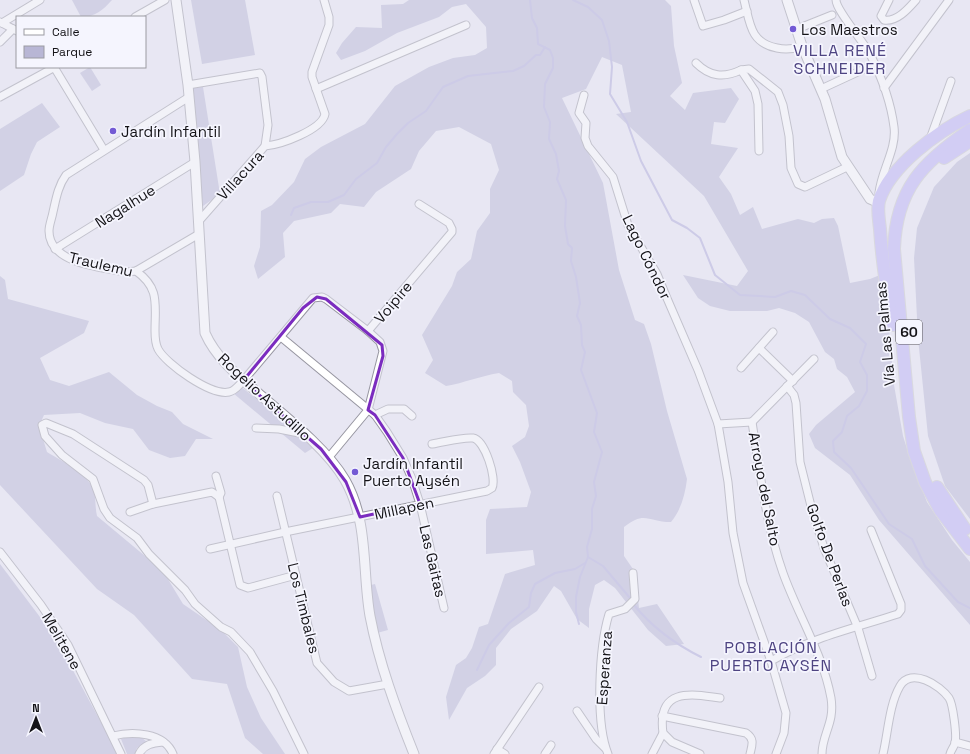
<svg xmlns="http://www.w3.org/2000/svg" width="970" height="754" font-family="'Space Grotesk',sans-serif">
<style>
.green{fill:#b8b6d5}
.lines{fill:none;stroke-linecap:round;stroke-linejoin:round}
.stream{stroke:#ada8da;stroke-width:2}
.minor-casing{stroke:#9796a1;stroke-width:9}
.tertiary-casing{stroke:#9796a1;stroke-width:11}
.trunk-casing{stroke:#c7c6c7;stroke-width:14}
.minor{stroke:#fff;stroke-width:7}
.tertiary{stroke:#fff;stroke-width:9}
.trunk{stroke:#b8aef7;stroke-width:12}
.marked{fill:none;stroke:#7b2cbf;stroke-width:3;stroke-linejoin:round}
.poi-dot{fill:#735ad4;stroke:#f5f5fe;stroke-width:1.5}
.labels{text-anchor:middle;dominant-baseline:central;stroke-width:3.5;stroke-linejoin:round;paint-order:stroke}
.shield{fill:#f5f5fe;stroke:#58575c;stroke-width:1}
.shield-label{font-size:14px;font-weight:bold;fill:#141317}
.poi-label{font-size:15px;fill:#141317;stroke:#f5f5fe;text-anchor:start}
.street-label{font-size:15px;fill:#141317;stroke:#f5f5fe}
.neighbourhood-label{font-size:16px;letter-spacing:1px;fill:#4e4482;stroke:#f5f5fe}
</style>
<rect width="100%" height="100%" fill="#e8e7f3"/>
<g class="green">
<path d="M72 0H112C103 10 95 17 81 17Z"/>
<polygon points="191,0 245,0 255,55 202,64"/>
<path d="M409 0H665L671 6 674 46 682 83 670 96 685 110 693 93 731 88 739 99 725 123 714 122 711 144 738 148 719 177 731 194 740 215 753 207 762 229 798 219 814 223 822 219 834 218 838 226 850 283 870 279 880 275 878 283 889 328 894 385 903 436 909 455 927 502 952 540 970 562V625L879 520 850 475 815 448 809 434 816 425 855 392 847 377 837 369 834 359 825 352 809 322 795 313 779 308 767 311H730L710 306 698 298 683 275 737 286 748 271 704 196 616 114 631 112 622 65 602 57 586 89 562 98 603 183 619 270 635 320 644 324 651 344 667 411 687 479C685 495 681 510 671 522 648 522 645 510 624 527V556L635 572 639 608 657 604 684 644 666 646 648 630 615 588 604 580 595 585 589 609V628L577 619 561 591 554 586 537 611 511 629 496 648V665L485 676 467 688 449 720 446 697 456 665 466 658 472 648 479 627 488 624 505 574 535 565 533 550 486 554V520L490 509 527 507 531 492 520 462 512 446 525 437 529 426 526 405 513 392 512 381 499 373C480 376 464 383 446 386L425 373 433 360 422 335 452 286 457 272 471 259 477 231 490 213V189L499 170 491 144 459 127 436 131 419 151 411 169 376 192 364 207 340 204 331 213 294 221 283 233 285 257 258 279 254 266 260 247 261 211 272 205 294 182 305 159 321 147 365 124 395 86 429 67 453 58 475 55 487 48 486 27 466 4 452 7 439 17 397 33 365 51 341 60 336 53 342 43 356 27 382 28 381 5 403 4Z"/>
<polygon points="90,67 101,85 92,91 80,73"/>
<polygon points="203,87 220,194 203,206 191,88"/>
<polygon points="42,103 60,127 37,142 31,154 24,175 0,191 0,129"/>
<polygon points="970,153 970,519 945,486 928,436 918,338 914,258 917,228 934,187 957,162"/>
<path d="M0 276 5 280 8 299 89 321 84 333 40 358 50 380 69 386 109 372 137 395 157 406 172 412 183 424 213 439H196L185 456 170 458 149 450 133 429 105 423 80 413 44 415 39 426 47 452C63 462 87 472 94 491 96 499 95 508 97 516L163 571 183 604 221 630 238 647 247 687 261 718 285 754H263L245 738 227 684 192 679 134 615 97 589 0 485Z"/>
<polygon points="240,386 277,415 313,448 305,453 233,393"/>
<polygon points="0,564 55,637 118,754 0,754"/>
<polygon points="375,584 388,630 377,633 367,586"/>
<polygon points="127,737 141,737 147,742 137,748 135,754 127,754 121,739"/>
</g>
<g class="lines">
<g class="stream">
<polyline points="530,0 532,18 537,28 538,44 550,50 553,58 553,68 545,84 544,107 550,122 549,139 556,154 559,171 557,179 566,200 565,226 568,244 572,248 571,261 576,277 580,303 577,316 581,325 582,345 585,352 581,370 597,413 594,432 602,452 594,482 596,496 592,509 592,529 587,547 588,557 580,577 576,597 576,612 579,624"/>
<polyline points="573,0 588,7 602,20 609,41 612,67 610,94 627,122 641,161 672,220 687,228 700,238 715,275 740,295 775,297 791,291 805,295 830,319 850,328 866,344 860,362 867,375 867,391 859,406 847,416 842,432 833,441 834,452 851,468 889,524 912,539 925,566 958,602 970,608"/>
<polyline points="291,215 294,208 311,202 328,202 344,195 356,179 377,163 386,147 397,134 408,123 426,111 443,87 468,76 513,71 524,66 536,55 540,55 545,47"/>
<polyline points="588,557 603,566 630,598"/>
<path d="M634 605C652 627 675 644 701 657"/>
<polyline points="477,670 489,645 509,623 529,607 531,593 535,584 555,573 575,569 585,563"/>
</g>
<defs>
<g id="minor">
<polyline points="694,0 703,26 724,20 747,11"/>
<path d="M744 0C750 23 750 43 777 48 786 50 794 49 802 46"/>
<path d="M836 0C836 10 863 41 870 54 881 76 891 103 894 127 897 149 881 171 879 193"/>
<path d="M889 0 881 16 884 20C897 22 908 9 916 0"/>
<polyline points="135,17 165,0"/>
<polyline points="0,22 17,31"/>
<polyline points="2,23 40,0"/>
<polyline points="797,29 832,15"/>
<polyline points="0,42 13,29"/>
<path d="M696 63C710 77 724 78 741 70"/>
<polyline points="54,67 104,150"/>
<polyline points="188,85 260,73 262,77 268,125 265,146"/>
<polyline points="884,88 949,0"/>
<polyline points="316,89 466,25"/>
<polyline points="821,89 875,64"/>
<polyline points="584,95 579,113 586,123 585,138 588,146 613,177 628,225 657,274 666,296 698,370 718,424 728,482 733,533 743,583 771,661 786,713 784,733 776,754"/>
<polyline points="0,97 55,67"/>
<path d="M189 97 66 175C58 186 56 199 53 212 52 218 49 225 49 231 49 264 103 268 127 272L136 271 199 234"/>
<polyline points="930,139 951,81"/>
<polyline points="759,151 758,104 755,91 741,70 749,69 778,92 783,105 789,136 791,168 798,184 805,187 847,167"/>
<path d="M199 221 265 146C280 145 322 130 325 114L312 77V72L329 25V17L324 0"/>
<polyline points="55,249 195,162"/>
<path d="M136 271C160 288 155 304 155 331 155 337 155 343 158 349 166 364 211 396 229 392 235 391 239 385 243 381L313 298 322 297 326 299 368 331 452 232V229L449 223 419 204"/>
<polyline points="281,337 375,415 387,432 403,458 412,479 420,504 444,608"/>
<polyline points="759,348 793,381"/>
<polyline points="741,368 773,332"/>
<polyline points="787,386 794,395 796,403 800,462 812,510 824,548 858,628 872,676"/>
<polyline points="375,415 388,409 404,409 412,416"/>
<path d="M752 422C760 473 766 525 783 573 798 615 823 654 831 698 835 723 822 734 822 754"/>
<polyline points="752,422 814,359"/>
<polyline points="718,424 752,422"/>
<polyline points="256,428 279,429 304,434"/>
<polyline points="329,457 368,410 383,351 380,342 368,331"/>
<polyline points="216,476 221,493 219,497"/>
<polyline points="277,496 317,663 334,682 349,691 388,684"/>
<polyline points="219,497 240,585 248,588 296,575"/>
<polyline points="153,504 148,485 144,480 73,434 46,423 42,425 45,436 62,455 93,479 104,509 110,518 137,538 149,554 185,590 195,604 221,627 231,632 250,652 273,691 304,754"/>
<polyline points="130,512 153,504 212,492 219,497"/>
<path d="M210 549 285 532 487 491 492 488C497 479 485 440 473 438 461 437 445 442 432 444"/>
<polyline points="0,552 41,605 68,645 121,754"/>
<path d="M771 661C810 638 855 628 898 614L901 610V604L871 530"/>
<polyline points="577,711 596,739 605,748"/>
<path d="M662 716 746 733C755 739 752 745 750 754"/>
<path d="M113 736C132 731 164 732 173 754"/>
<polyline points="955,742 970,746"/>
<polyline points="497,749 505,754"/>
<path d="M139 754C144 744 153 743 163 742"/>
<polyline points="494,754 539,687"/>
<polyline points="545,754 551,745"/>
<path d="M608 754C595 722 599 647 609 614L625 609 635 599 633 573"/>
<polyline points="652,754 663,733"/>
<path d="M700 754 672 742 663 733C657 689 688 693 720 698"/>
<path d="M883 754C888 733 889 705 900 686 911 667 940 685 949 698 953 704 957 736 955 743 954 747 951 750 950 754"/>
</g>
<g id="tertiary">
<path d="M176 0 188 85 195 162 205 333C216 358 238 376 258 393 286 417 327 449 345 480 369 522 362 571 370 616 379 663 396 709 414 754"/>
<polyline points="787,0 802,46 825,99 842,157 870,199 879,203"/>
</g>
<g id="trunk">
<path d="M970 130C923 162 896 189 894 249L909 417 914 451 925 482 940 510 970 549"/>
<polyline points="944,158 970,141"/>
<path d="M893 325C887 293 882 261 880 229 879 220 877 209 879 201 890 166 938 131 970 116"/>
<polyline points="937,487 965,529"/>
</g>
</defs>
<use href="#minor" class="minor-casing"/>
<use href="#tertiary" class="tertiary-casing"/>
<use href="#trunk" class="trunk-casing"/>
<use href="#minor" class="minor"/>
<use href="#tertiary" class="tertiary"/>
<use href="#trunk" class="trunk"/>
</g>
<path d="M0 0H970V754H0ZM317 297 326 299 382 345 383 356 368 410 375 415 403 458 420 504 360 517 346 482 321 449 243 381 303 308Z" fill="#e8e7f3" fill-opacity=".55" fill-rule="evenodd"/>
<path class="marked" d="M317 297 326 299 382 345 383 356 368 410 375 415 403 458 420 504 360 517 346 482 321 449 243 381 303 308Z"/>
<g class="poi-dot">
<circle cx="793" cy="29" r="4"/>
<circle cx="113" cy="131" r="4"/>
<circle cx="355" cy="472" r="4"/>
</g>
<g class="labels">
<rect class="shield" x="896" y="320" width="26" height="24" rx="3"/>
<g class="shield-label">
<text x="909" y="332">60</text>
</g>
<g class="poi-label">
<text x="801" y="29">Los Maestros</text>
<text x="121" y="131">Jardín Infantil</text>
<text x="363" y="463">Jardín Infantil<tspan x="363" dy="17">Puerto Aysén</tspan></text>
</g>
<g class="street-label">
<text transform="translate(240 175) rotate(-48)">Villacura</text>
<text transform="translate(125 206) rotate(-32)">Nagalhue</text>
<text transform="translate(647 257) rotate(64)">Lago Cóndor</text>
<text transform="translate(101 264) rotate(13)">Traulemu</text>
<text transform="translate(393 302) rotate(-50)">Voipire</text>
<text transform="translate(885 334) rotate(-95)">Vía Las Palmas</text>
<text transform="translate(265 397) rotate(43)">Rogelio Astudillo</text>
<text transform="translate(765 489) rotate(79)">Arroyo del Salto</text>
<text transform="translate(404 508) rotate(-12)">Millapen</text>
<text transform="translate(830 555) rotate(70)">Golfo De Perlas</text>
<text transform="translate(433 561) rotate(77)">Las Gaitas</text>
<text transform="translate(304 608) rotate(76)">Los Timbales</text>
<text transform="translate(62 641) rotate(60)">Melitene</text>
<text transform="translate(604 668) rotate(-86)">Esperanza</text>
</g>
<g class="neighbourhood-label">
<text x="840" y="50">VILLA RENÉ<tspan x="840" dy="18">SCHNEIDER</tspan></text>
<text x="771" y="647">POBLACIÓN<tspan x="771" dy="18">PUERTO AYSÉN</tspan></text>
</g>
</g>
<rect x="16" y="16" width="130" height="52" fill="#f5f5fe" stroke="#9b9ba2"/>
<rect x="24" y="29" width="20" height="6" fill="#ffffff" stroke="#9b9ba2"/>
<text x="52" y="36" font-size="12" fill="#141317">Calle</text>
<rect x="24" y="46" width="20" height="12" fill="#b8b6d5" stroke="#9b9ba2"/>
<text x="52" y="56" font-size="12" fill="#141317">Parque</text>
<g transform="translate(36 718)" stroke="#f5f5fe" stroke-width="3" paint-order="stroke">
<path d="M0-3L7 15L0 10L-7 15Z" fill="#141317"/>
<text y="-6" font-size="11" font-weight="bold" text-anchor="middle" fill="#141317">N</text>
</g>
</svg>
